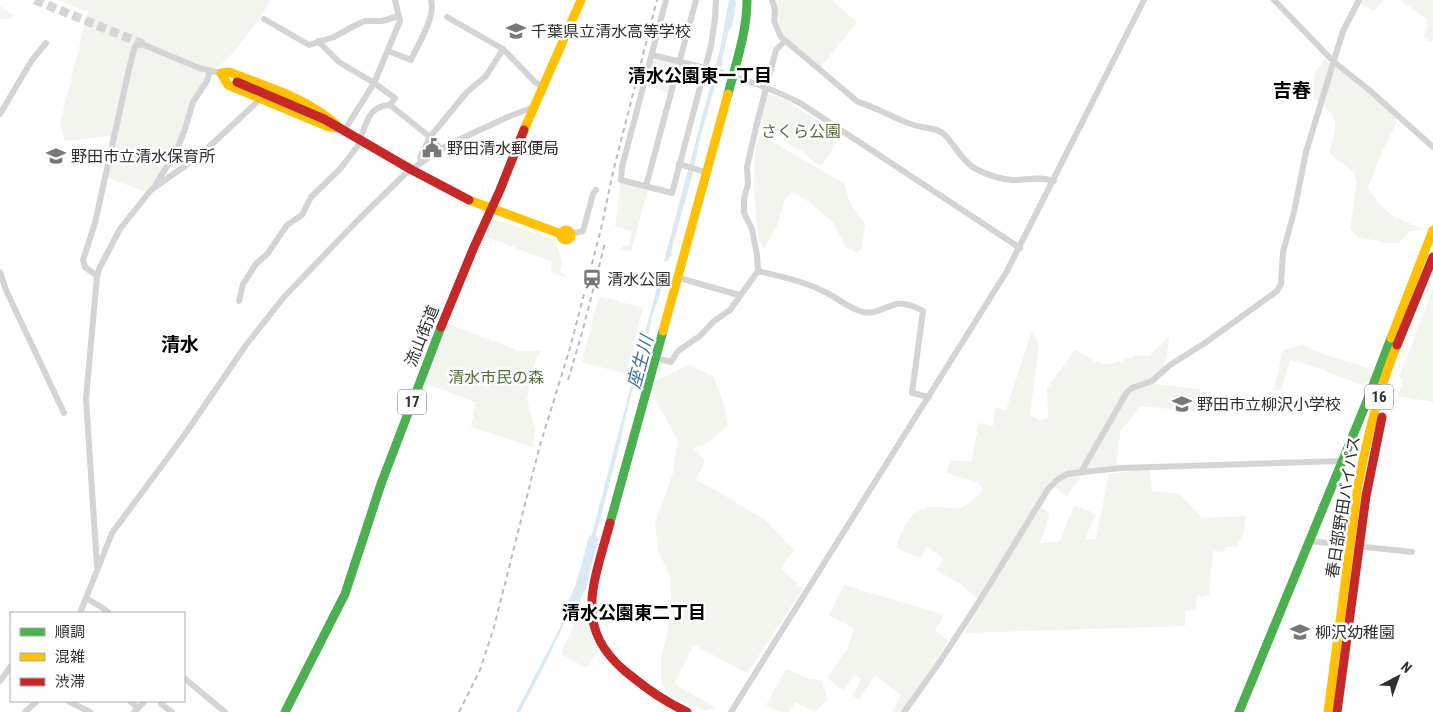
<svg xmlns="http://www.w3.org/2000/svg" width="1433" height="712" font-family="'Roboto Condensed','Noto Sans JP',sans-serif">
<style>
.green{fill:#f2f5ed}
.water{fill:#dae9f2}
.pier{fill:#fff}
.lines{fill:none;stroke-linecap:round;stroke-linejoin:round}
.river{stroke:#dae9f2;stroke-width:10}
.secondary-tunnel{stroke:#d6d6d6;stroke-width:9;stroke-dasharray:9 4.5;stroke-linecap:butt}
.street{stroke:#d4d4d4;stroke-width:6}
.fast{stroke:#4caf50;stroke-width:9}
.slow{stroke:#ffc107;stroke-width:9}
.jam{stroke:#c62828;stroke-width:9}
.rail{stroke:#bcbcbc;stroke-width:2;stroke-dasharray:5 4;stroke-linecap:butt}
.labels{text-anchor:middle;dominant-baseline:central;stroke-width:5;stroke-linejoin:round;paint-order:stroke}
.shield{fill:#fff;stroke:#6e6e6e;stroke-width:1}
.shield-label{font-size:15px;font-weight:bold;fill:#303030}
.poi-label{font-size:16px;fill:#303030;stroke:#fff;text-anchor:start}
.park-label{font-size:16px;fill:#546e3c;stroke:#fff}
.street-label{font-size:16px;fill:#303030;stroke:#fff}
.neighbourhood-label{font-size:18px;font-weight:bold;fill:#000;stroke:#fff}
.water-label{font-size:18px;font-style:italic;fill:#3c7495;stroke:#fff}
.quarter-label{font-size:19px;font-weight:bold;fill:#000;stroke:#fff}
</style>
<rect width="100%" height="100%" fill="#fff"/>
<g class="green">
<polygon points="58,0 270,0 261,17 232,54 200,86 179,141 165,168 147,192 108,178 116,135 65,141 60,123 88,12"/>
<polygon points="776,0 831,0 857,22 821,67 784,36 777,17"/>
<polygon points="1357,0 1384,0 1374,11 1364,6"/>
<polygon points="1399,0 1433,0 1433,41 1429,41 1424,37 1427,25 1427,19"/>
<polygon points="0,6 13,15 10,19 0,19"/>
<polygon points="656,59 675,64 677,66 669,93 646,85 652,60"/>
<path d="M1324 59 1370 94 1396 117 1397 123 1382 152 1368 187C1384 216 1396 217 1424 229L1409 232 1398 243H1388L1358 237 1350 229 1357 183 1354 172 1329 153C1338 123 1341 117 1313 98L1314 75Z"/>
<polygon points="769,94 786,100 841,136 822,165 815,163 803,151 790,145 775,130 759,122 767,95"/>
<polygon points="762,135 844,184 850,203 865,224 862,248 857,252 847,249 833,222 813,205 794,192 785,198 777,226 764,249 758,238 754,188 755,152 757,140"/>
<polygon points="621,182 648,190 631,252 621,249 622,245 629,246 632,231 615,226"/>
<polygon points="497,220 555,240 562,262 560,272 565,274 564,277 551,272 552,262 485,236 491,221"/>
<polygon points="1433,289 1433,402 1398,396 1403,379 1399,378"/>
<polygon points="599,296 643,308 626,374 582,362"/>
<polygon points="446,323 519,351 540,351 531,375 527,400 535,430 533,447 471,427 476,402 423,383"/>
<path d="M1032 331 1039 345 1030 415 1040 421 1048 418 1047 388 1075 350C1083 354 1092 361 1100 363 1117 368 1132 352 1149 356L1170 336 1164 367 1156 384 1199 389 1223 414 1140 406 1132 418 1121 430 1116 465 1086 469 1067 496 1054 487 1042 507 1050 514 1040 543 1059 542 1074 506 1090 511 1095 516 1084 540 1096 539 1109 474 1150 469 1152 491 1179 494 1202 518 1246 516 1243 534 1237 547H1226L1223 552 1213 551 1209 595 1197 597 1195 610 1185 611V626L964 633 982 603 958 582 936 570 944 559 927 547 920 558 896 548C904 524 912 504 942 507 949 508 955 509 962 508 969 501 979 498 983 489L978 482 946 473 951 460 971 462 979 423 993 426 995 408 1006 410Z"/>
<polygon points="1302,345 1326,355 1368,368 1371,380 1362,385 1307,364 1290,360 1281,391 1274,390 1283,350"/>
<polygon points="689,365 713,376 723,402 728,425 710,441 694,449 705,461 696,480 722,494 766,521 794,550 780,568 803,589 747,673 694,645 674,684 716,708 704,710 672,697 661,684 661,657 667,636 671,604 670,577 658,550 655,524 673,473 678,441 649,388 656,381"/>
<polygon points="844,585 944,615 935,630 948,641 910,701 900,712 892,712 901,695 875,675 859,700 852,695 862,679 854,675 844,691 827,678 848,648 854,628 829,615"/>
<polygon points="580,611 586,614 592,636 598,651 586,668 561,654"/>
<polygon points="786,669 807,678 821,680 828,699 815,712 795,702 789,712 781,712 766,705"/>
</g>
<polygon class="water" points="729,0 735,0 736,4 732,27 729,30 722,59 723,65 720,68 700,139 692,177 673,244 671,253 673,254 669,258 661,291 652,316 647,345 629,401 620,443 594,543 574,603 545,664 520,712 516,712 567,614 584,557 590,541 720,49"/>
<polygon class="pier" points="673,257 672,259 663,291 655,284 661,262 667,261"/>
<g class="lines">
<polyline class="river" points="570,609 582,584 593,540"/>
<polyline class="secondary-tunnel" points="35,0 148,46"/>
<g class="street">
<polyline points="666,0 622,167 621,180 672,193 711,46 715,19 716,0"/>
<path d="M772 0 775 10 774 21 781 37 858 102C880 108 900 123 922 127 931 129 937 128 944 134 955 145 963 163 978 170 988 175 1001 179 1012 180 1026 180 1040 176 1054 181"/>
<polyline points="1274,0 1334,62 1368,89 1433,147"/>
<polyline points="447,17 503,49"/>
<polyline points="264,19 309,45 334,37 354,26 365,21 382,21 399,16"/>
<polyline points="318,41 339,62 374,83"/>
<path d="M388 51 411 60C418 44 436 17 431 0"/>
<path d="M652 55C702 67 754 79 800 103L1020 248"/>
<polyline points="374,83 395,98 390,105"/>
<polyline points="0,114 32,60 46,43"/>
<polyline points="344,131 374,83 400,21 395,0"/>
<path d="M360 139C367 123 368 106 390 105L430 137 441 149"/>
<polyline points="422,162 420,157 430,137 467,92 486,76 503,49 535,82 543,87"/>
<polyline points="679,164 705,172"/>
<polyline points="156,184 177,150 185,129 193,102 207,81 210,71"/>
<polyline points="646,186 696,0"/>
<polyline points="570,234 583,231 593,194 596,190"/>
<path d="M758 271C782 277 807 282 829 294 840 300 850 309 863 312 875 315 886 306 897 304 905 303 916 307 923 311L912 393 929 397"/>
<polyline points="0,272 6,290 64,413"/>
<polyline points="97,276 85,267 83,260 95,223 129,69 135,46 142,44 199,68 221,73"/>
<polyline points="676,277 739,295"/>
<polyline points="239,301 243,284 256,264 268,253 287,225 302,215 311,197 341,168 362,140"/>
<polyline points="655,358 671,362 678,351 700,336 713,322 730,310 758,271 757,255 752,229 744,213 744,199 748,184 747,167 757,123 776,50 785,41"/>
<polyline points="1081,472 1127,392 1132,388 1152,381 1170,365 1205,343 1277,291 1281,284 1283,252 1294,212 1306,152 1343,31 1359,0"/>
<polyline points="1310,541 1412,552"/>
<polyline points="97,566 86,399 97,276 99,269 120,229 151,190 199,156 255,104 259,98"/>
<polyline points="86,598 101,607 109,613"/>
<polyline points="80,613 112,533 183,437 246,345 284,297 357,221 405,174 441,149 456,141 510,116 534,107"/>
<polyline points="184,678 225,712"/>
<polyline points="0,681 11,666"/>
<polyline points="68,701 90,712"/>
<polyline points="130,701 138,708"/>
<polyline points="164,701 161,704 172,712"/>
<polyline points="25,712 37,701"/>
<polyline points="134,712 145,701"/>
<polyline points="731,712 1007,271 1144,0"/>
<path d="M904 712C957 641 1002 564 1048 489L1057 480 1067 474 1074 473 1121 468 1342 461"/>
</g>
<g class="fast">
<path d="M728 94C736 63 747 32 747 0"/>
<polyline points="610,523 663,331"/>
<polyline points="285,712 345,594 381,484 441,327"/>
<polyline points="1239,712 1365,406 1391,338"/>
</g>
<g class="slow">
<path d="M229 72C266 86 311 99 340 128L329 127 228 85 221 73Z"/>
<polyline points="524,130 581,0"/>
<polyline points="469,200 561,234"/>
<circle cx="566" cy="235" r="5"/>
<polyline points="663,331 728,94"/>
<polyline points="1391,338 1433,230"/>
<path d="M1328 712 1358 485C1367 438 1378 390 1397 345"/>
</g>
<g class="jam">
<polyline points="237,82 324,119 412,170 469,200"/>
<polyline points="441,327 474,247 500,190 524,130"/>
<polyline points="1397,345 1433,257"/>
<path d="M610 523C592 589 571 632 635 679 651 692 668 703 687 712"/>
<polyline points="1337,712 1366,496 1382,417"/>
</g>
<g class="rail">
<polyline points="568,380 582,333 605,243"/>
<polyline points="459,712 480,670 494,627 540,445 570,348 601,229 613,172 657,0"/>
</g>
</g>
<defs>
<symbol id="school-bare" viewBox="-9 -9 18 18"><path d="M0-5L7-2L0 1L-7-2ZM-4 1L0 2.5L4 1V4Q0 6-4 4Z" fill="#787878" stroke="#fff" stroke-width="2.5" paint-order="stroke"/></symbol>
<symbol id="civic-bare" viewBox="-9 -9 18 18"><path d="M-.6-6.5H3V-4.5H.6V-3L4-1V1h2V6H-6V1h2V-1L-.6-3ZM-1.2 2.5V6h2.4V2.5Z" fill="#787878" stroke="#fff" stroke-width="2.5" paint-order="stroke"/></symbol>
<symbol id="station-bare" viewBox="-9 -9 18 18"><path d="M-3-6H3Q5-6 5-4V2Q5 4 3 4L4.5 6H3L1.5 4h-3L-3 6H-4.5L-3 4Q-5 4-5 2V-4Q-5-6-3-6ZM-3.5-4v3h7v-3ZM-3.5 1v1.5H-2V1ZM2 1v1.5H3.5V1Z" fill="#787878" stroke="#fff" stroke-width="2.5" paint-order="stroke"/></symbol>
</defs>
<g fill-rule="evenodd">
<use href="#school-bare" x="502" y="17" width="28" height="28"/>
<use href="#civic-bare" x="418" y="134" width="28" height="28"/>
<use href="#school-bare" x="42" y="142" width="28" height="28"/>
<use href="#station-bare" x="578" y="265" width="28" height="28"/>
<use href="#school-bare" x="1168" y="390" width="28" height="28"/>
<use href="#school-bare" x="1286" y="618" width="28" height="28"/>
</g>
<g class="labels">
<g class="shield">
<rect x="1365" y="384.5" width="28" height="25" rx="4"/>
<rect x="398" y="389.5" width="28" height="25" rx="4"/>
</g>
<g class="shield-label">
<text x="1379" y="397">16</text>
<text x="412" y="402">17</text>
</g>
<g class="poi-label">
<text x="531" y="31">千葉県立清水高等学校</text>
<text x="447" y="148">野田清水郵便局</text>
<text x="71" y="156">野田市立清水保育所</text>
<text x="607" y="279">清水公園</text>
<text x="1197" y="404">野田市立柳沢小学校</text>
<text x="1315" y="632">柳沢幼稚園</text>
</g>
<g class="park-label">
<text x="801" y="131">さくら公園</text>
<text x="496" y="377">清水市民の森</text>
</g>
<g class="street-label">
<text transform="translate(422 336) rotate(-68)">流山街道</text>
<text transform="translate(1343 507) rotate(-81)">春日部野田バイパス</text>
</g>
<g class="neighbourhood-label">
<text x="700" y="75">清水公園東一丁目</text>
<text x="634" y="612">清水公園東二丁目</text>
</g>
<g class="water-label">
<text transform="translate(640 362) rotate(-75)">座生川</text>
</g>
<g class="quarter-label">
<text x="1292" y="90">吉春</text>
<text x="180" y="344">清水</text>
</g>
</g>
<rect x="10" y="612" width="175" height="90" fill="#ffffff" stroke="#acacac"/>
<rect x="20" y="628" width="25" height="8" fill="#4caf50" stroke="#acacac"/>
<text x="55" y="637" font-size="15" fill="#303030">順調</text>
<rect x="20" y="653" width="25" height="8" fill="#ffc107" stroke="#acacac"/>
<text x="55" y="662" font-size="15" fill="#303030">混雑</text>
<rect x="20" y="678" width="25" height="8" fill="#c62828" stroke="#acacac"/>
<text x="55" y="687" font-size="15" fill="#303030">渋滞</text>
<g transform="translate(1398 677) rotate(41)" stroke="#ffffff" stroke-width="4" paint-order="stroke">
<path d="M0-4L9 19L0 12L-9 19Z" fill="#303030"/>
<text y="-8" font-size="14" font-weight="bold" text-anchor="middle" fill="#303030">N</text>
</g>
</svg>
